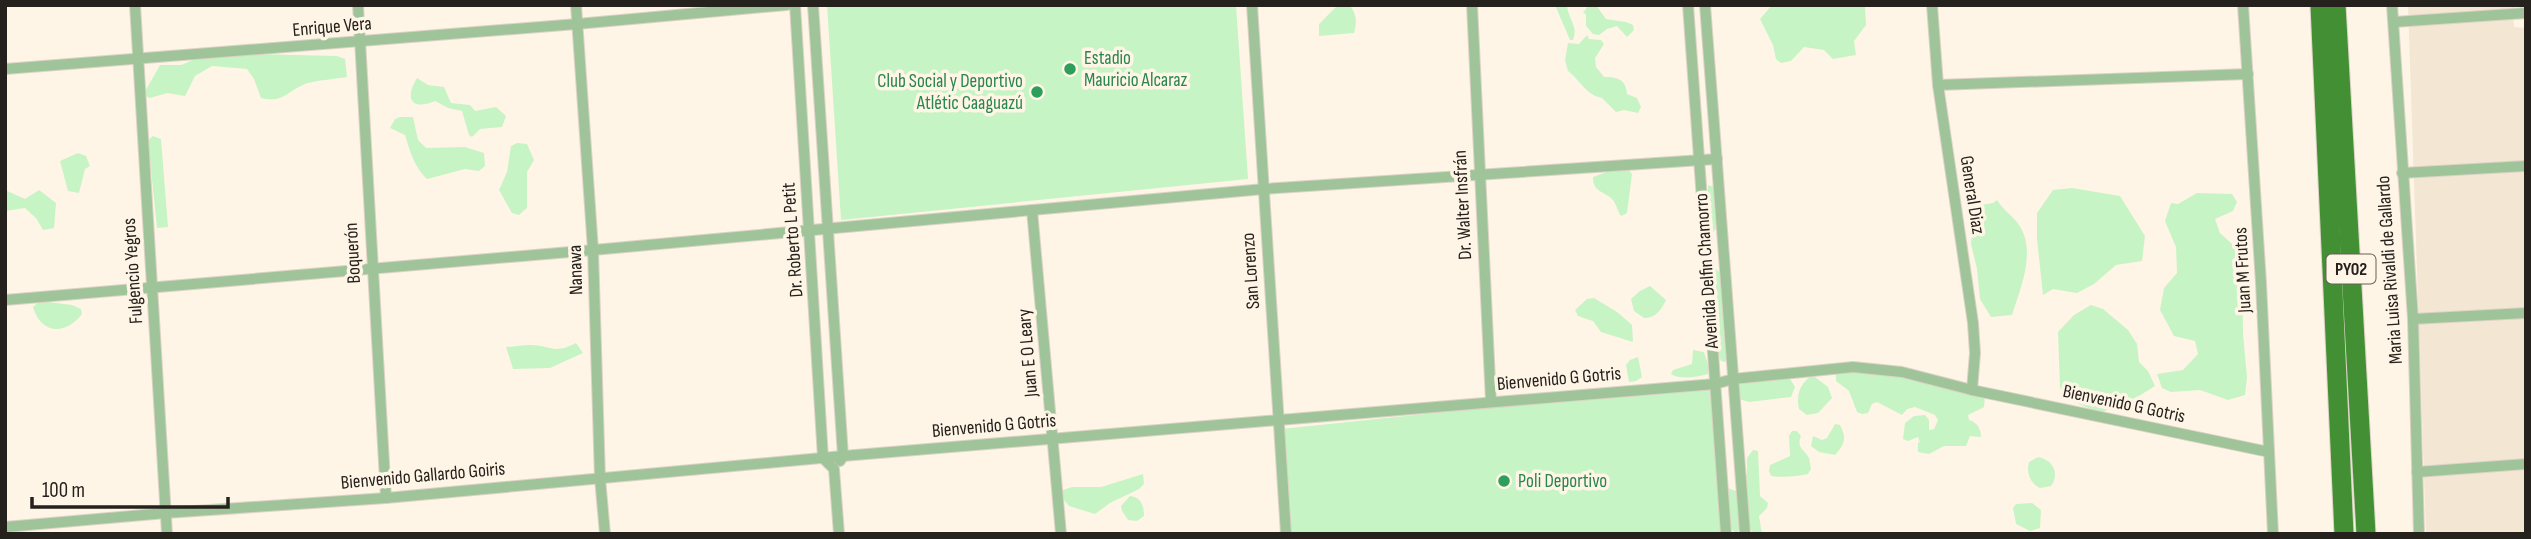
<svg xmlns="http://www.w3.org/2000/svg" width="2531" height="539" font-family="'Sofia Sans Condensed',sans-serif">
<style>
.commercial{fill:#f3e6d2}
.green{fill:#c7f4c4}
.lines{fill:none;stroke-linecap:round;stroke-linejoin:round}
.minor-casing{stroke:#dcd3c6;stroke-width:12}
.trunk-casing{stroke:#dcd3c6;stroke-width:21}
.minor{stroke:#a0c499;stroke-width:10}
.trunk{stroke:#428f34;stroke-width:19}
.leisure-dot{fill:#2e9e5b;stroke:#fff5e6;stroke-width:2.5}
.labels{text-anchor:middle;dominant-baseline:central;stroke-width:7;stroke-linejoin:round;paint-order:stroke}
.shield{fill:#fff5e6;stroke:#666159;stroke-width:2}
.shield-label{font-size:18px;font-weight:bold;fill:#25211c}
.street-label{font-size:19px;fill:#25211c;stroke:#fff5e6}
.leisure-label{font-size:19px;fill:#27864d;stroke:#fff5e6;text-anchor:start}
</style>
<rect width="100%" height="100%" fill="#fff5e6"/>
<polygon class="commercial" points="2408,5 2516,5 2513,14 2514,27 2526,28 2526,534 2426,534"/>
<g class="green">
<polygon points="827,5 1236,5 1248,179 841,220"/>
<path d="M1555 5H1567C1568 19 1579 27 1573 40H1570Z"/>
<polygon points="1589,5 1596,5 1606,19 1626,22 1633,25 1634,30 1627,37 1617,26 1607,29 1599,35 1593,34 1586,26 1586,14 1583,13"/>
<polygon points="1772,5 1865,5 1866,25 1854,41 1856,55 1833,59 1824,50 1804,47 1791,61 1781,63 1776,59 1773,45 1760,19"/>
<path d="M1337 6H1350C1357 14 1357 23 1354 33L1319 36V24Z"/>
<path d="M1587 35 1589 39 1601 40 1604 44 1595 58 1596 67 1604 77C1617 77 1626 79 1627 94L1637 98 1641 107 1638 113 1624 110 1616 112 1602 98C1586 95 1580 80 1568 71L1565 60 1568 43 1579 44Z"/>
<path d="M255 54 337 56 345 59 347 77C335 79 320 80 308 83 288 89 285 104 261 98L254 79 247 69 212 66 195 76 185 96 167 93 150 98 143 95 160 65H181L203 56Z"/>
<path d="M417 78 428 85 444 87 451 103 470 105 475 111 496 107 506 116 502 127 480 129 472 137 469 135 462 111 448 108 435 101C412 111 404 99 417 78Z"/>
<path d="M400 117H413L418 140 426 148 465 147 484 153 485 166 479 171 465 169 427 179C414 167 410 151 405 135L390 128 395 119Z"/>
<polygon points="153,136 161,139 168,227 157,228 148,140"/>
<polygon points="517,143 527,144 534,160 527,172 527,208 519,215 512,213 499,190 507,172 511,146"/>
<polygon points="78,153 86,156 90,166 85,169 79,193 68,191 60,161"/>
<path d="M1618 168 1628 169 1632 174 1627 213 1621 216C1618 212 1616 203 1612 199 1603 191 1593 192 1593 177Z"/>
<polygon points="1708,185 1716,188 1717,228 1712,233 1708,230"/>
<polygon points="2072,188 2120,196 2145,236 2142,261 2116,265 2094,284 2077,293 2053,289 2043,295 2037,239 2037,213 2053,190"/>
<polygon points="5,190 25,199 39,190 56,203 54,228 43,230 36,218 25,208 5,211"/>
<polygon points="2197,193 2232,194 2237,202 2233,211 2215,219 2220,233 2242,253 2243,334 2247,377 2245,395 2228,400 2200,390 2171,392 2162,388 2157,374 2183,370 2198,354 2195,341 2174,336 2160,310 2164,288 2177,273 2176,247 2165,221 2171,203 2178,204"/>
<path d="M1997 200C2003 210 2013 216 2019 225 2037 251 2020 289 2012 315L1991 317 1980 299 1977 269 1971 244 1974 206 1993 203Z"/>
<polygon points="1716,269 1722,275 1730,322 1736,334 1730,357 1725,362 1721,361 1715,346 1710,278"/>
<path d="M1650 286 1666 300C1661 310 1656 318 1644 318L1634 311 1631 299 1640 291Z"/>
<polygon points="1594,298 1617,312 1632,325 1633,342 1601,332 1593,321 1578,316 1575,310 1587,299"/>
<path d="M40 301 72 305 81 309 82 314C66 335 41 335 33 307Z"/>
<polygon points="2091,305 2103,309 2128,330 2137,344 2139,362 2148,371 2155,386 2139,396 2100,413 2069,400 2060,388 2058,332 2074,315"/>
<path d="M576 343 583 353 550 368 513 369 506 347C514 347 522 345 530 345 551 345 553 355 576 343Z"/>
<path d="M1693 350 1704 352 1708 365V374C1698 377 1679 380 1671 374L1673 370 1692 364Z"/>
<polygon points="1638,357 1642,377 1636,381 1629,382 1626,365 1630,360"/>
<path d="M1847 371 1852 373 1866 371 1899 375 1903 378 1922 379 1931 386H1948L1985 396 1984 407 1968 415 1969 420C1977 422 1981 429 1981 437L1970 436 1966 446H1944L1929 454 1918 452V442L1920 443 1918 437 1908 441 1903 439 1905 423 1914 416 1925 415 1929 420V430L1934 429 1938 420 1935 415 1915 407 1907 409 1902 415 1877 402 1872 404 1868 413 1862 414 1857 412 1849 391 1836 381V374Z"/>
<polygon points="1789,377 1795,387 1791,397 1749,402 1739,399 1735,390 1740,381 1752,383"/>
<path d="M1810 377H1815L1828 387 1832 398 1818 413 1807 415 1799 409C1796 396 1799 385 1810 377Z"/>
<path d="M1715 384 1728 488 1738 492C1741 505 1743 522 1737 534L1729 527 1726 534H1289L1281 429Z"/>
<path d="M1835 424 1840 425C1847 438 1845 444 1835 455L1819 452 1811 446 1813 436 1822 440 1827 438Z"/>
<path d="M1792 431H1797L1801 436C1796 448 1804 449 1809 458L1811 469 1808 474C1801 476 1778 478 1771 476L1769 471 1770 465 1790 456 1789 436Z"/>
<polygon points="1753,450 1758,451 1760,496 1768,503 1767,508 1759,516 1762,534 1753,534 1745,518 1747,492 1742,477 1747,474 1747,458"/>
<path d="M2038 457C2053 460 2060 473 2051 486L2040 488C2030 483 2026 473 2029 462Z"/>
<polygon points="1143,474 1144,484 1139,489 1110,503 1095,514 1069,506 1063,499 1063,490 1072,487 1101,487"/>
<path d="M1130 496C1141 497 1144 506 1144 516L1137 521 1128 520 1122 511 1121 506Z"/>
<polygon points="2032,503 2041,510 2040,528 2030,531 2016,524 2013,508 2016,504"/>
</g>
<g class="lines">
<defs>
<g id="minor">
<polyline points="135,5 167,534"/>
<polyline points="358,5 386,498"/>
<polyline points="576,5 593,250 600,478 605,534"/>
<polyline points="795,5 823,458 834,469 839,534"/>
<polyline points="813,5 843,456 840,461"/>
<polyline points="1252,5 1286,534"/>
<polyline points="1472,5 1491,402"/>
<polyline points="1688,5 1726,534"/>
<polyline points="1705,5 1745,534"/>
<polyline points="1932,5 1938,85 1973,323 1975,353 1972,390"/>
<polyline points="2243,5 2261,283 2273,534"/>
<polyline points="2392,5 2413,319 2419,534"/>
<polyline points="2394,22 2526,13"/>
<polyline points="5,69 577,24 787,5"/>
<polyline points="1938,85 2248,74"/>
<polyline points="2402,173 2526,166"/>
<polyline points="1032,210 1061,534"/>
<polyline points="5,300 593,250 1264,189 1717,159"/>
<polyline points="2413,319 2526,313"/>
<polyline points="2417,472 2526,464"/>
<polyline points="5,527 166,513 386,498 843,456 1715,384 1733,379 1853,367 1902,372 1972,390 2269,452"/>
</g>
<g id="trunk">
<polyline points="2320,5 2344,534"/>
<polyline points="2336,5 2366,534"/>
</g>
</defs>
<use href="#minor" class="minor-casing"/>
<use href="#trunk" class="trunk-casing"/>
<use href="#minor" class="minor"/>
<use href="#trunk" class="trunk"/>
</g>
<g class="leisure-dot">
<circle cx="1070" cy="69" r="7"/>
<circle cx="1037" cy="92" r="7"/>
<circle cx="1504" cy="481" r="7"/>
</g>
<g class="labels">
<rect class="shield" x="2326.5" y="254.5" width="49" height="29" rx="5"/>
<g class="shield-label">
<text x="2351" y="269">PY02</text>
</g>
<g class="street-label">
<text transform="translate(332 27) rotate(-5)">Enrique Vera</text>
<text transform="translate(1972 195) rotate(81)">General Diaz</text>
<text transform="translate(1463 205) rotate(-93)">Dr. Walter Insfrán</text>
<text transform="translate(793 240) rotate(-94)">Dr. Roberto L Petit</text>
<text transform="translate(353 253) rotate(-93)">Boquerón</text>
<text transform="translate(576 270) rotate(-92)">Nanawa</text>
<text transform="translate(2243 270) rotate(-93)">Juan M Frutos</text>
<text transform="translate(2390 270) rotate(-94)">Maria Luisa Rivaldi de Gallardo</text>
<text transform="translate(133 271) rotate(-94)">Fulgencio Yegros</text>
<text transform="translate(1251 271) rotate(-94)">San Lorenzo</text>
<text transform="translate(1707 271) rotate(-94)">Avenida Delfin Chamorro</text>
<text transform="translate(1028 353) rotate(-95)">Juan E O Leary</text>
<text transform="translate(1559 379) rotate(-5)">Bienvenido G Gotris</text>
<text transform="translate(2124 404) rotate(12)">Bienvenido G Gotris</text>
<text transform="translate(994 426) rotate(-5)">Bienvenido G Gotris</text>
<text transform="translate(423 476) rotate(-5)">Bienvenido Gallardo Goiris</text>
</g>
<g class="leisure-label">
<text x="1084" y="58">Estadio<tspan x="1084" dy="22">Mauricio Alcaraz</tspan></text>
<text x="1023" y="81" text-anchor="end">Club Social y Deportivo<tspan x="1023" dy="22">Atlétic Caaguazú</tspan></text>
<text x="1518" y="481">Poli Deportivo</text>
</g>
</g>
<rect width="2531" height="539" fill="none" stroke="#25211c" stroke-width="14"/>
<path d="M32 497v10h196v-10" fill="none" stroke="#25211c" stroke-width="3.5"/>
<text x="42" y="497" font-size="21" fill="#25211c" stroke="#fff5e6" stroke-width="5" paint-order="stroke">100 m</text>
</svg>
